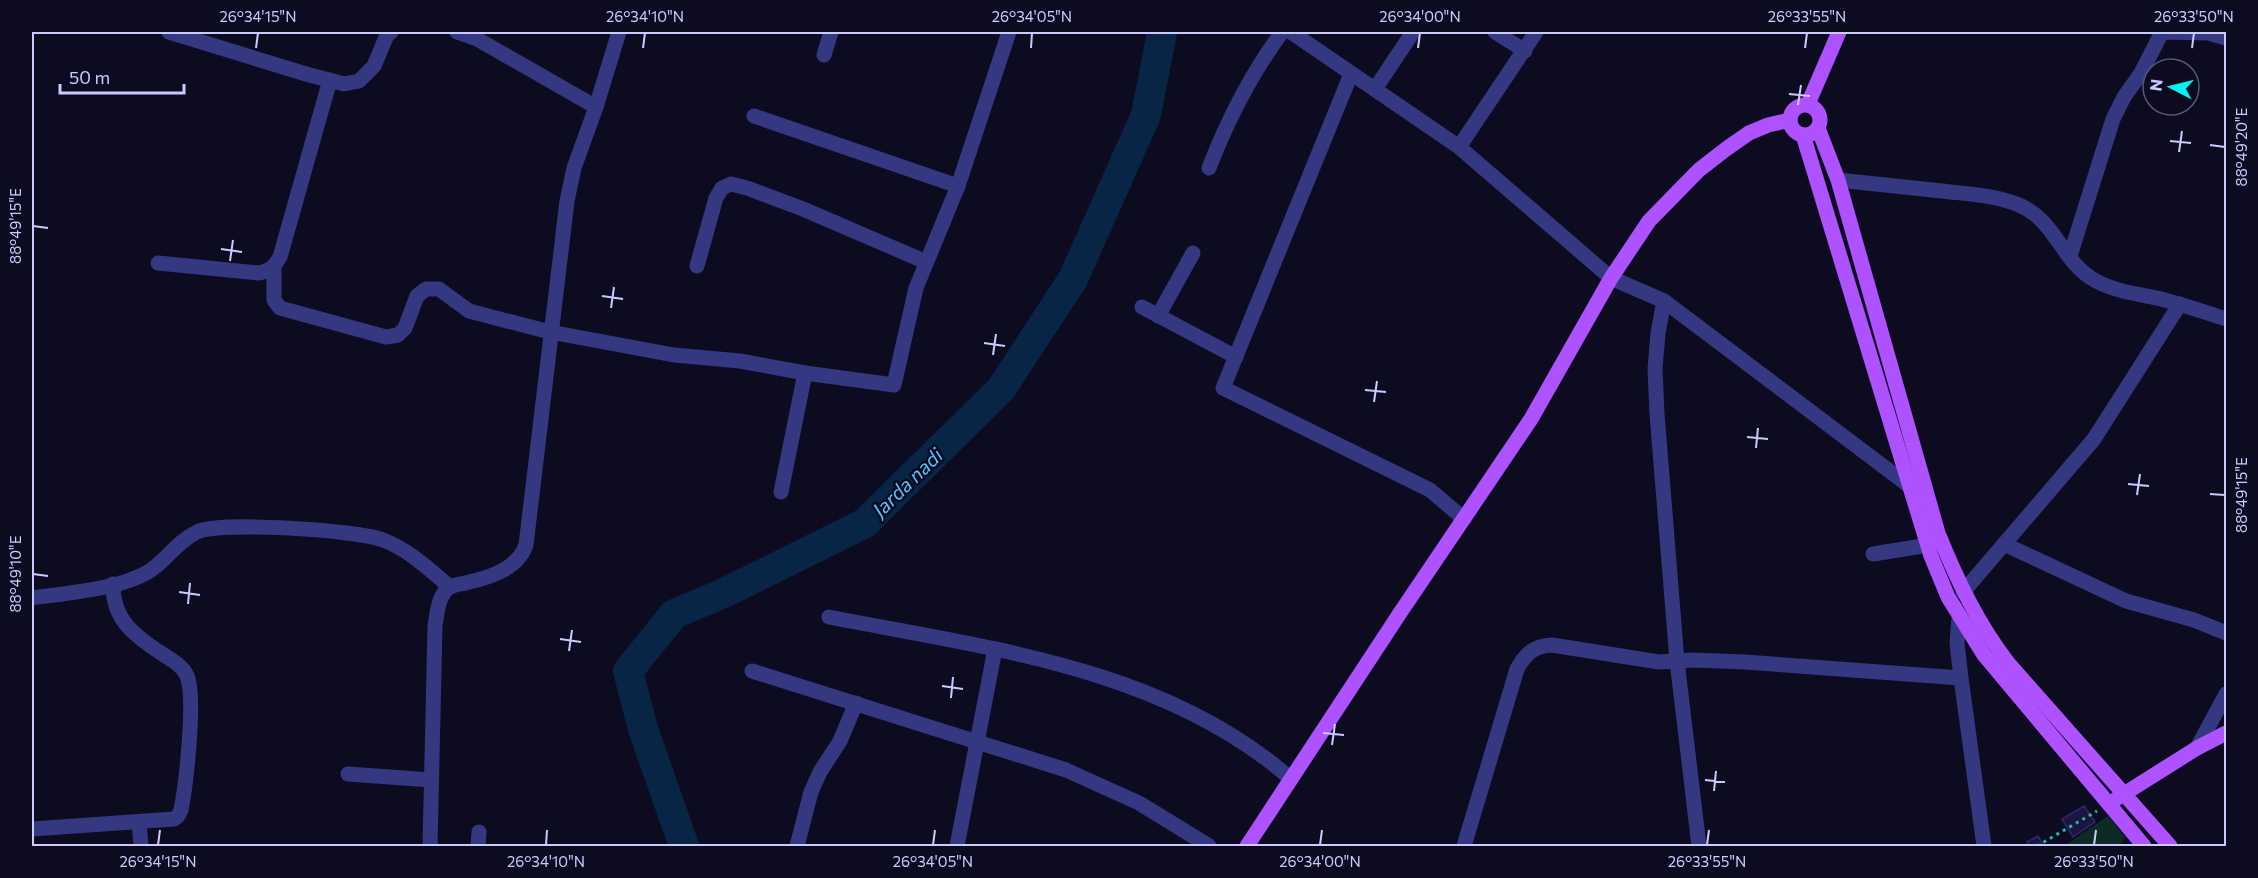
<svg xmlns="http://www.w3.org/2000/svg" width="2258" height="878" font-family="Commissioner,sans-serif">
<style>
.green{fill:#0e2a26}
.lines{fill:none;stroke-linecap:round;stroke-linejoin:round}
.river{stroke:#092545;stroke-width:30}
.building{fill:#1b1641;stroke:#2f276f;stroke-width:1.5}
.path{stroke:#27b6a0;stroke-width:3;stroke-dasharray:3 4.5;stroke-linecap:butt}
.minor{stroke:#343881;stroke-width:15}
.major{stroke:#ae51ff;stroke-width:15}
.ticks{fill:none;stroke:#cbcaff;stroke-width:2}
.labels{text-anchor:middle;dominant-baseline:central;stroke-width:5;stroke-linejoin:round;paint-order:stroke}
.water-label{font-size:20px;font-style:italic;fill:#58c1ff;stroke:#0d0b20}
.neatline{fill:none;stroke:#cbcaff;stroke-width:2}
.ticks-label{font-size:15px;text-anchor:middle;fill:#cbcaff}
</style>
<rect width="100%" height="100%" fill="#0d0b20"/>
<polygon class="green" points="2108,816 2125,837 2120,846 2064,846"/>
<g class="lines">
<polyline class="river" points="684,846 643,729 628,671 674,614 722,594 865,523 1001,389 1073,279 1146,115 1162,32"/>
</g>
<g class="building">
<polygon points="2084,806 2095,822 2073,837 2062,819"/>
<polygon points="2038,836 2044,846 2029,846 2027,842"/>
</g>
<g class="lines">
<polyline class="path" points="2037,846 2097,811"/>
<g class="minor">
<polyline points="169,32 306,74 344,84 359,81 374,66 387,35 391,32"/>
<polyline points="457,32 477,39 596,107"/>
<polyline points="1291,32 1459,147 1611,278 1664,301 1912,488"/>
<polyline points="1495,32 1525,51"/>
<polyline points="824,55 831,32"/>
<polyline points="1351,74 1223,388 1430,490 1464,519"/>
<polyline points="1375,89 1413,32"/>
<polyline points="754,116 958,186"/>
<polyline points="1459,147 1536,32"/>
<path d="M1209 168C1228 119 1251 74 1282 32"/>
<path d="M1838 180C1873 184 1907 187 1942 191 1967 194 1995 195 2019 205 2055 220 2061 259 2091 278 2111 291 2138 294 2161 299 2183 305 2205 312 2226 319"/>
<polyline points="2070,256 2113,119 2124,97 2141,73 2162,32 2208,33 2226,38"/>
<path d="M158 263 258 273C270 271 274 267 280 257L330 80"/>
<polyline points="697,266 716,198 722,188 731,184 747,188 803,209 926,262"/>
<polyline points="274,267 274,300 280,308 386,337 398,335 405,328 417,296 426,289 439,289 469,311 550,332 674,355 740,361 805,373 894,385 916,288 958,186 1009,32"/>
<polyline points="1664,301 1658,333 1655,369 1657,414 1677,661 1699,846"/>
<polyline points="1142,307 1236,357"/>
<polyline points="1158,316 1193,253"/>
<polyline points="781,492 805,373"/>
<polyline points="2004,544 2126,601 2194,620 2226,633"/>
<polyline points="1873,554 1929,545"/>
<polyline points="1963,592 2094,439 2180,304"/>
<path d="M32 598C66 593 123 589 151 570 167 559 178 541 197 532 220 521 358 530 383 540 408 549 430 570 450 587"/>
<path d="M829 617C988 648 1165 668 1291 779"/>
<polyline points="1959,618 1957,643 1961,678 1984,846"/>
<polyline points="752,671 1066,770 1139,803 1209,846"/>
<polyline points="2197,748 2226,694"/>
<polyline points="348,774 431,780"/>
<polyline points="139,822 141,846"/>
<path d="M32 829 174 819 178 816 181 810C186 785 196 697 187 676 183 666 173 661 164 655 136 637 112 620 113 584"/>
<path d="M430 846 435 626C437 614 438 594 450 587 455 584 464 584 469 582 492 577 518 568 526 545L567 201 574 168 596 107 619 32"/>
<polyline points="478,846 479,832"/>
<polyline points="797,846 811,792 820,772 840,741 856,703"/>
<polyline points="957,846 995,649"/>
<path d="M1464 846 1517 669C1526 653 1534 646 1552 645L1659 662 1693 660 1745 662 1961 678"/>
</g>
<g class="major">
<polyline points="1808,104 1839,32"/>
<circle cx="1805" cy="120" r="15"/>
<path d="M1818 128 1838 180 1938 533C1957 580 1978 624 2009 664L2170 846"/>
<polyline points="1803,135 1931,556 1948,597 1984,655 2144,846"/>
<polyline points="2116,799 2197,748 2226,733"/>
<polyline points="1247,846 1400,613 1531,419 1611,278 1649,221 1699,170 1726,149 1749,133 1768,125 1790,120"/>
</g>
</g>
<path class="ticks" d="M256 48 258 33M643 48 645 33M1031 48 1032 33M1418 48 1420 33M1805 48 1807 33M2192 48 2194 33M1789 94 1810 96M1798 105 1801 85M2170 141 2191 143M2210 145 2225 147M2179 152 2182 131M33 226 48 228M221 249 242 252M230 261 233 240M602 296 623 299M611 308 614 287M984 343 1005 346M993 355 996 334M1365 390 1386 392M1374 402 1377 381M1747 437 1768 439M1756 448 1758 428M2128 484 2149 486M2210 494 2225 495M2137 495 2140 474M33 574 48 576M179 592 200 595M188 604 190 583M560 639 581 642M569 651 572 630M942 686 963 689M951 698 953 677M1323 733 1344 735M1332 745 1335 724M1705 780 1725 782M1714 791 1716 771M158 845 160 830M546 845 547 830M933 845 935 830M1320 845 1322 830M1707 845 1709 830M2094 845 2096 830"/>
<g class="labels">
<g class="water-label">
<text transform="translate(907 482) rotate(-44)">Jarda nadi</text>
</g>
</g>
<rect width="2258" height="878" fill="none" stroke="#0d0b20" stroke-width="66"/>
<g transform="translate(2171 87) rotate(277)"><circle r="28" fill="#0d0b20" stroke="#595779" stroke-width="1.5"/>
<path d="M0-4.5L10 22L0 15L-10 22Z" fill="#00f3f5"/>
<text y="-9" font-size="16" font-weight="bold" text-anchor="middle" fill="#cbcaff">N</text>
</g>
<path d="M60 84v9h124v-9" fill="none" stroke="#cbcaff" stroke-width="3"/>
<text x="69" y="84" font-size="18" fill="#cbcaff" stroke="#0d0b20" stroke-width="4.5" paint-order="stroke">50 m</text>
<rect x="33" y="33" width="2192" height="812" class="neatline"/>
<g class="ticks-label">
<text x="258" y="22">26°34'15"N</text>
<text x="645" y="22">26°34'10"N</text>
<text x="1032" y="22">26°34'05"N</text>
<text x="1420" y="22">26°34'00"N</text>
<text x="1807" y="22">26°33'55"N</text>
<text x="2194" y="22">26°33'50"N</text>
<text transform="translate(2242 147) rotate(-90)" y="5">88°49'20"E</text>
<text transform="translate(16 226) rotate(-90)" y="5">88°49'15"E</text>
<text transform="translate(2242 495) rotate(-90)" y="5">88°49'15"E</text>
<text transform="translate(16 574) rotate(-90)" y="5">88°49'10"E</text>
<text x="158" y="867">26°34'15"N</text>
<text x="546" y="867">26°34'10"N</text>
<text x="933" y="867">26°34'05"N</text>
<text x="1320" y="867">26°34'00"N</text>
<text x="1707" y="867">26°33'55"N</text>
<text x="2094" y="867">26°33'50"N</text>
</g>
</svg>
